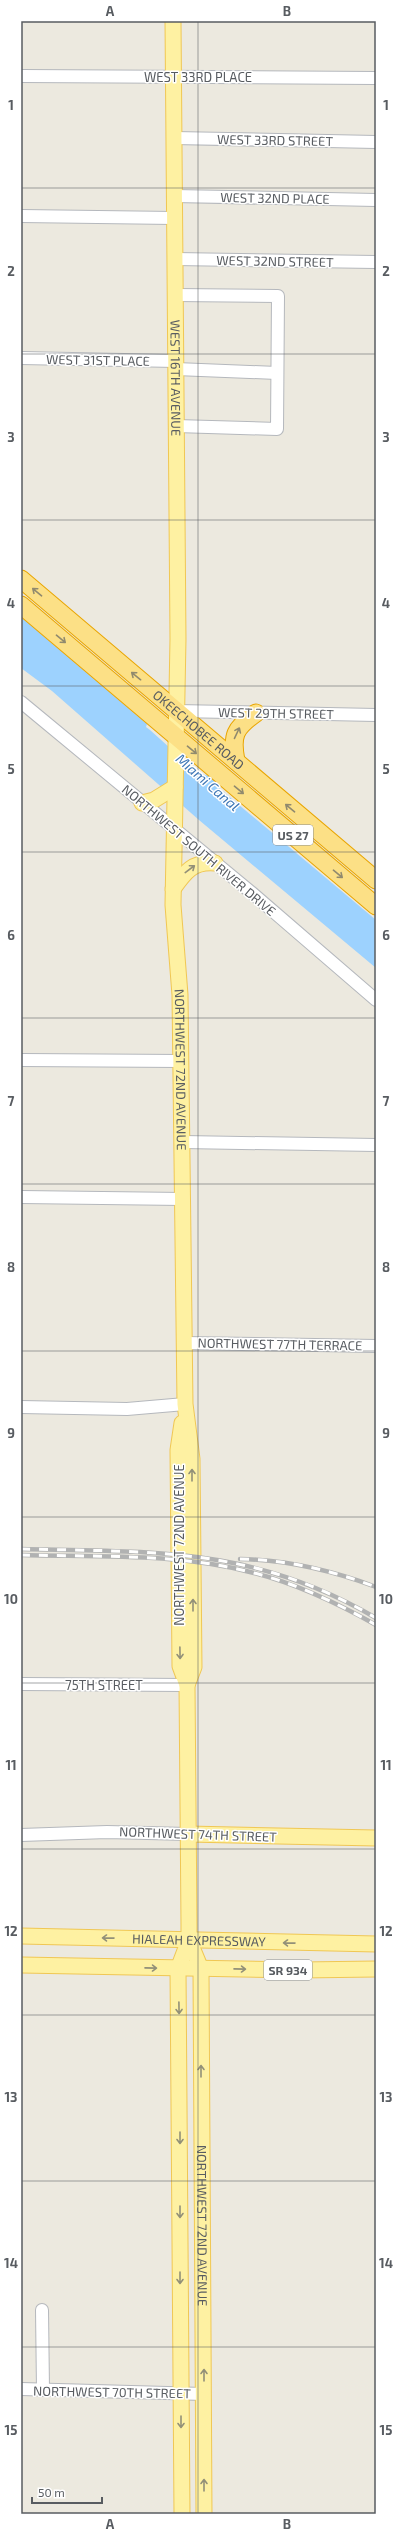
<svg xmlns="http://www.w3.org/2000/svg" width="397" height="2535" font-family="'Exo 2',sans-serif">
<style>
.water{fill:#9dd2fe}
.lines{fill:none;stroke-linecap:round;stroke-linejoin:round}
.minor-casing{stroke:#b5b8bd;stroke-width:14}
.major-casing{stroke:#f0c754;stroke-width:17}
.highway-casing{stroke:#e9a502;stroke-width:19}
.minor{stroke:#fff;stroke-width:12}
.major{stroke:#fef1a2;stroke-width:15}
.highway{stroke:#fce086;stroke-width:17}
.rail-casing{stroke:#b1b2b2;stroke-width:4.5}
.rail{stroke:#fff;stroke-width:3;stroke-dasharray:9;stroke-linecap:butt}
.oneway{stroke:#918a6e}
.oneway2{stroke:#929078}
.grid{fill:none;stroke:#585c61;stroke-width:1;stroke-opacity:0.55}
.labels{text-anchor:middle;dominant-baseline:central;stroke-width:3;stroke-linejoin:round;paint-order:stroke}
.shield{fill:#fff;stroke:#8a8d90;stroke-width:1}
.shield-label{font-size:12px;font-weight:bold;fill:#585c61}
.street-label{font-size:13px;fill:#585c61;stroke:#fff}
.water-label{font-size:14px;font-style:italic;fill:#3f78b7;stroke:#fff}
.neatline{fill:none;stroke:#585c61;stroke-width:1.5}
.grid-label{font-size:13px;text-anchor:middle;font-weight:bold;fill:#585c61}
</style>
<rect width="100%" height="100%" fill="#ece9df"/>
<polygon class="water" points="21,617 147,724 146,727 150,730 199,774 211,776 220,789 376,920 376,968 199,820 52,691 21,668"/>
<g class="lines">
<defs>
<g id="minor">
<polyline points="21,76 376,78"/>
<polyline points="174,138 376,142"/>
<polyline points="174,196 376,200"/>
<polyline points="21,216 174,218"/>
<polyline points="175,259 376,262"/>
<polyline points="175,295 278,296 277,429 176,426"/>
<polyline points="21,358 176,361"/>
<polyline points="176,369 277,373"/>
<polyline points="21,702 252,893 376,1000"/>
<polyline points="176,711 376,715"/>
<polyline points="21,1060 182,1061"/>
<polyline points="183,1142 376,1145"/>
<polyline points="21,1197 183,1199"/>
<polyline points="184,1343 376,1346"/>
<polyline points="21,1407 127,1409 185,1404"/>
<polyline points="21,1684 187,1685"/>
<polyline points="21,1835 107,1832 188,1834"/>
<polyline points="42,2310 43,2390"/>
<polyline points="21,2389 204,2394"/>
</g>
<g id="major">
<path id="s1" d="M173 21 178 639 173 905 180 995 185 1404 192 1459 194 1667 187 1685"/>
<polyline points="142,803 154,800 175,787"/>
<path d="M173 889C185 872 193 861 215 863"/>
<polyline points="188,1834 376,1838"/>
<path id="s2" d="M21 1936 376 1944"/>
<path id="s3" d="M189 1940 201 1969 204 2514"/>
<polyline points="21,1965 301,1970 376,1969"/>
<polyline points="182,2514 178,1969 189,1940 189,1924 187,1685 180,1666 178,1450 182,1423"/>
</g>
<g id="highway">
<path id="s4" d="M21 579 376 880"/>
<polyline points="21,605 376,906"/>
<path d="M236 761C231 735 235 728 256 713"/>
</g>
</defs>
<use href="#minor" class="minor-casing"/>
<use href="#major" class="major-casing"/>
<use href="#highway" class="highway-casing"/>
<use href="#minor" class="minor"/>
<use href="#major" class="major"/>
<use href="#highway" class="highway"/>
<defs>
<g id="rail">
<path d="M21 1549C156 1552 255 1547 376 1618"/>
<path d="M21 1555C98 1557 179 1553 254 1573 297 1584 337 1603 376 1625"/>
<path d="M240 1559C288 1560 331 1570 376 1587"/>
</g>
</defs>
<use href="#rail" class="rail-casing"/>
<use href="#rail" class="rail"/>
</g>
<defs><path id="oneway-shaft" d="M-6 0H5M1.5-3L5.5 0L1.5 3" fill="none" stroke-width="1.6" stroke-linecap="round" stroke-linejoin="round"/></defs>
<g class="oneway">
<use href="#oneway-shaft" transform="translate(37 592) rotate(-140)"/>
<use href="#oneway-shaft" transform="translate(61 639) rotate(40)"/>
<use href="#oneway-shaft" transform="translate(136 676) rotate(-141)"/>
<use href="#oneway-shaft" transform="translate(237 733) rotate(-65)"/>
<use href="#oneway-shaft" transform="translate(192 750) rotate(40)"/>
<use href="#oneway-shaft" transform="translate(239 790) rotate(40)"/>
<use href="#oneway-shaft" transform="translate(290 808) rotate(-140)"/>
<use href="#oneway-shaft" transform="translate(338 874) rotate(40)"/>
</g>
<g class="oneway2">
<use href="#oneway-shaft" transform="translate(190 869) rotate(-37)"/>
<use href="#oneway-shaft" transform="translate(192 1475) rotate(-90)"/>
<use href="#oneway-shaft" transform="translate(193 1605) rotate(-90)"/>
<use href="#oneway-shaft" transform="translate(180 1653) rotate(89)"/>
<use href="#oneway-shaft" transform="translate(108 1938) rotate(-179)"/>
<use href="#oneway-shaft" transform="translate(289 1943) rotate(-179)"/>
<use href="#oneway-shaft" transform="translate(151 1968) rotate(1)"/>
<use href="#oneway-shaft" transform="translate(240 1969) rotate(1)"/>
<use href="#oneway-shaft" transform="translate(179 2008) rotate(89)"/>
<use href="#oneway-shaft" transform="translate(201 2071) rotate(-90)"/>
<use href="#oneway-shaft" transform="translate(180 2138) rotate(90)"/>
<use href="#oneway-shaft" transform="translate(180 2212) rotate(90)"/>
<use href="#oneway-shaft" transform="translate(180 2278) rotate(90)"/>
<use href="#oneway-shaft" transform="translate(204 2375) rotate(-90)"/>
<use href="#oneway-shaft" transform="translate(181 2422) rotate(90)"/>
<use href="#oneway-shaft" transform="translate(204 2485) rotate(-90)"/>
</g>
<path class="grid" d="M198 21V2514M21 188H376M21 354H376M21 520H376M21 686H376M21 852H376M21 1018H376M21 1184H376M21 1351H376M21 1517H376M21 1683H376M21 1849H376M21 2015H376M21 2181H376M21 2347H376"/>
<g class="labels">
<g class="shield">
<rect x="273" y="825" width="40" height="20" rx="3"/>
<rect x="264" y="1960" width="48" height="20" rx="3"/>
</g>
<g class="shield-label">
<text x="293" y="835">US 27</text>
<text x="288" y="1970">SR 934</text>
</g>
<g class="street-label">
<text x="198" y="77">WEST 33RD PLACE</text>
<text transform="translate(275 140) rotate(1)">WEST 33RD STREET</text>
<text transform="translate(275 198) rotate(1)">WEST 32ND PLACE</text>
<text transform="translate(275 261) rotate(1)">WEST 32ND STREET</text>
<text transform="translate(98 360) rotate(1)">WEST 31ST PLACE</text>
<text stroke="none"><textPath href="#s1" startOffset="357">WEST 16TH AVENUE</textPath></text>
<text transform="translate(276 713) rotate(1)">WEST 29TH STREET</text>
<text stroke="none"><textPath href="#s4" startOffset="233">OKEECHOBEE ROAD</textPath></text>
<text transform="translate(199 850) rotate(40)">NORTHWEST SOUTH RIVER DRIVE</text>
<text stroke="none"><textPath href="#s1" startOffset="1049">NORTHWEST 72ND AVENUE</textPath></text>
<text transform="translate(280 1344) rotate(1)">NORTHWEST 77TH TERRACE</text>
<text transform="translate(179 1545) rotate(-90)">NORTHWEST 72ND AVENUE</text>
<text x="104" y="1685">75TH STREET</text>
<text transform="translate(198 1834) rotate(2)">NORTHWEST 74TH STREET</text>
<text stroke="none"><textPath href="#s2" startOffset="178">HIALEAH EXPRESSWAY</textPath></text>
<text stroke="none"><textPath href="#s3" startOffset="288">NORTHWEST 72ND AVENUE</textPath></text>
<text transform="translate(112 2392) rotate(1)">NORTHWEST 70TH STREET</text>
</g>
<g class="water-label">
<text transform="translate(208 782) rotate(41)">Miami Canal</text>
</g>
</g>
<rect width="397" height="2535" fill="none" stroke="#ffffff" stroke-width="44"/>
<path d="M32 2497v6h70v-6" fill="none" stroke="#585c61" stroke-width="2"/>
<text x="38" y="2497" font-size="12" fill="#585c61" stroke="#ffffff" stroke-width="3" paint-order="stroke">50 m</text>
<rect x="22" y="22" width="353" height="2491" class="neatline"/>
<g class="grid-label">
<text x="110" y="16">A</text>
<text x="287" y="16">B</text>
<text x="11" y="110">1</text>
<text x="386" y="110">1</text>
<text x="11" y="276">2</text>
<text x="386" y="276">2</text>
<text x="11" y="442">3</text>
<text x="386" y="442">3</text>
<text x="11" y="608">4</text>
<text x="386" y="608">4</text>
<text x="11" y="774">5</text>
<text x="386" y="774">5</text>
<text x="11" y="940">6</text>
<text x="386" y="940">6</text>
<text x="11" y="1106">7</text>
<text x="386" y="1106">7</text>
<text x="11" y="1272">8</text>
<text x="386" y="1272">8</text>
<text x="11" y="1438">9</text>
<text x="386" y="1438">9</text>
<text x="11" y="1604">10</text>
<text x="386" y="1604">10</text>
<text x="11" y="1770">11</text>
<text x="386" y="1770">11</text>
<text x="11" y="1936">12</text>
<text x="386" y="1936">12</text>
<text x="11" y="2102">13</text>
<text x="386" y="2102">13</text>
<text x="11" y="2268">14</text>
<text x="386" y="2268">14</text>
<text x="11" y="2435">15</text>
<text x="386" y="2435">15</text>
<text x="110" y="2529">A</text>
<text x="287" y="2529">B</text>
</g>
</svg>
